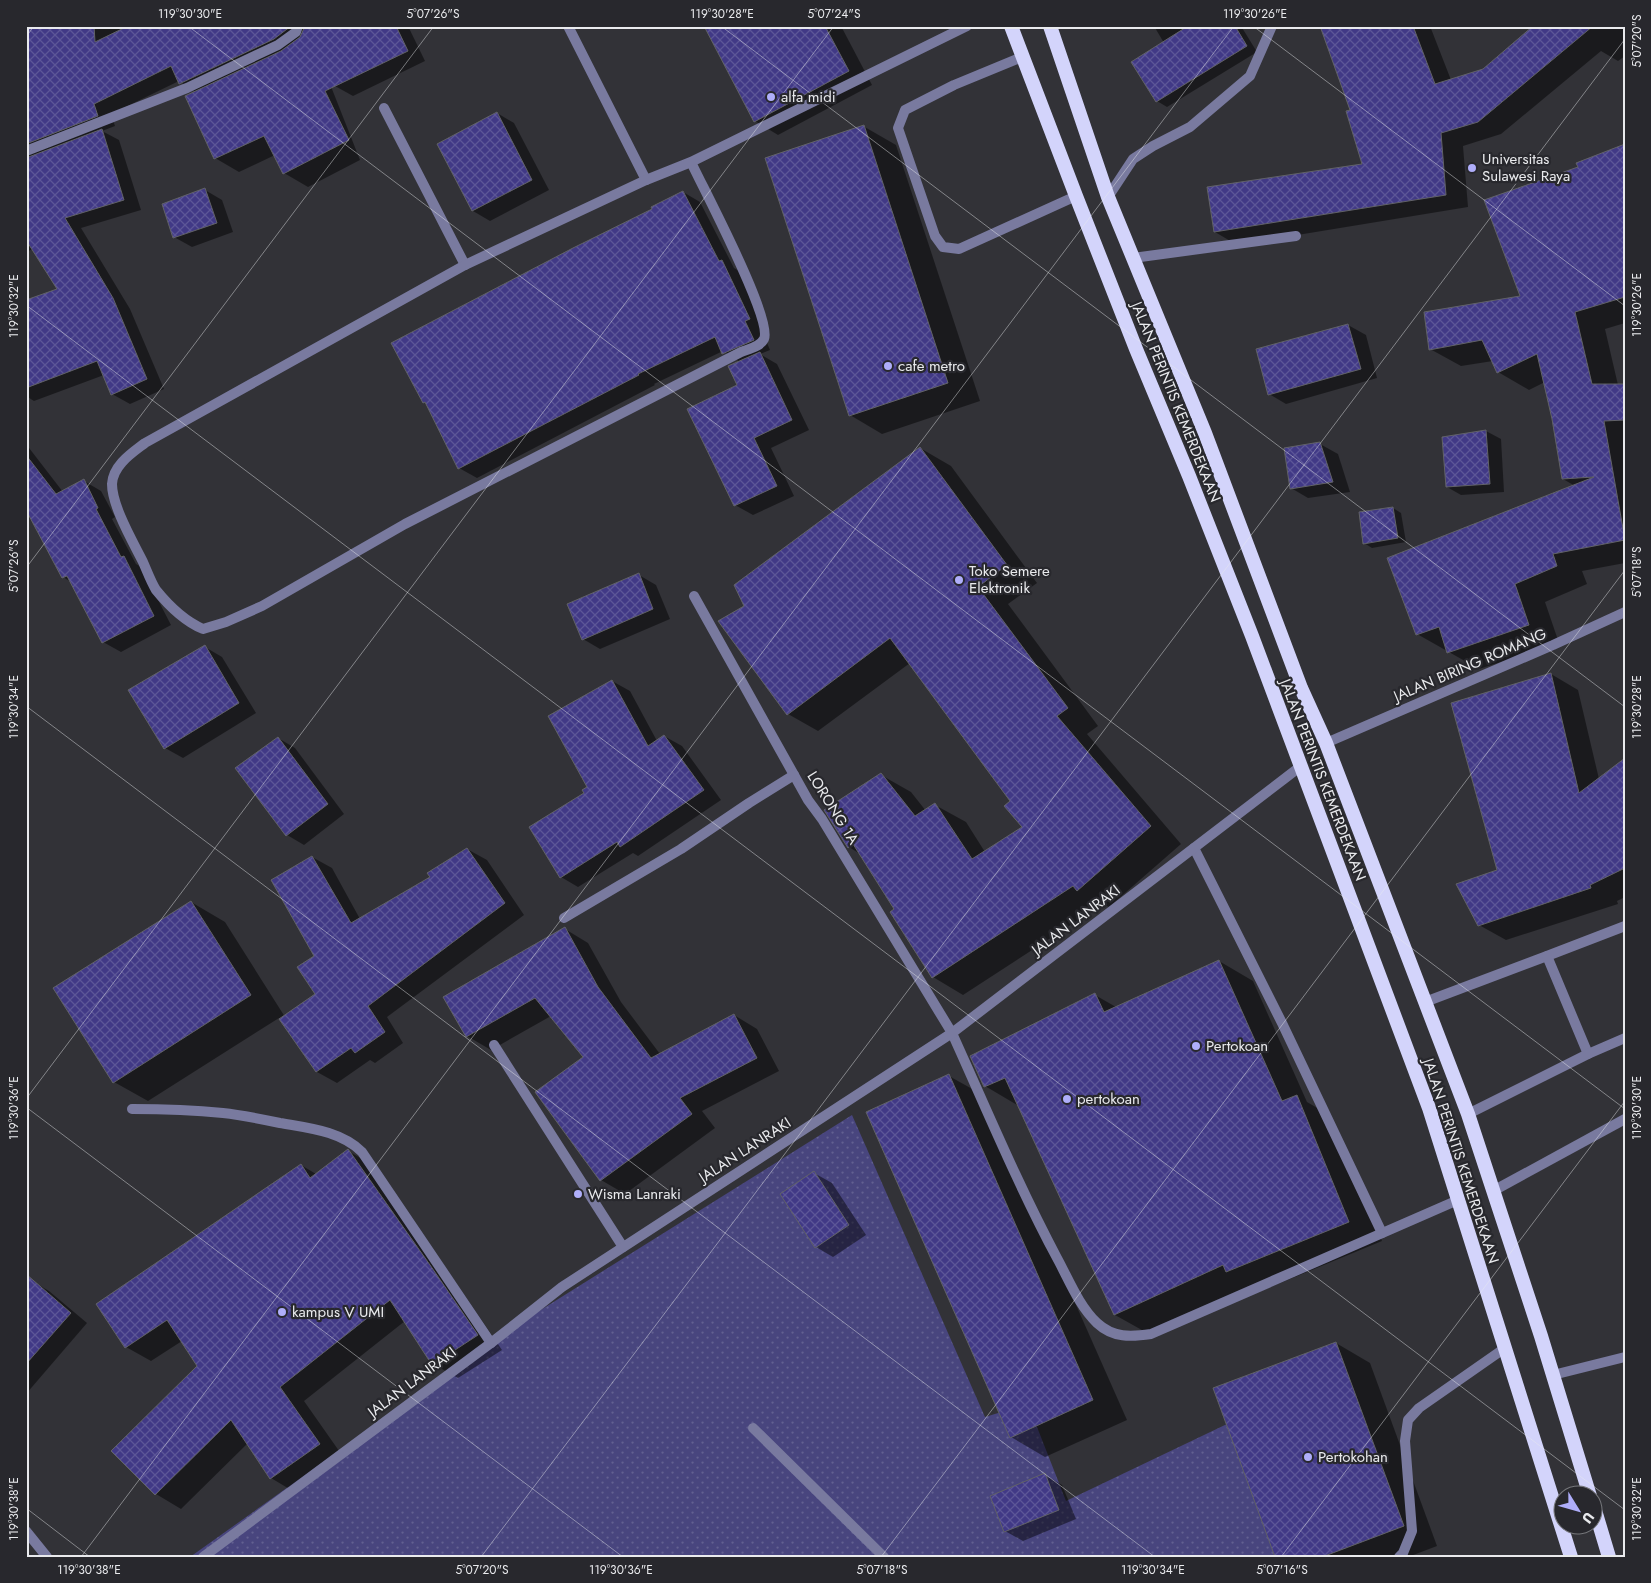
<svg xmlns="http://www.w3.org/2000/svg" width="1651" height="1583" font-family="Jost,sans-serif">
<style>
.green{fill:url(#green-dots)}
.shadow{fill:#0007}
.building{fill:url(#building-cross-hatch);stroke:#616267}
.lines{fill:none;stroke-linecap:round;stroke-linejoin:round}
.service{stroke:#797a9f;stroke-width:10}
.minor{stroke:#797a9f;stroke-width:10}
.trunk{stroke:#d3d4fb;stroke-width:14}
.ticks{fill:none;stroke:#e9eaed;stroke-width:1;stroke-opacity:0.45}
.poi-dot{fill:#afaefa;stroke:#28282d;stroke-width:2}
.labels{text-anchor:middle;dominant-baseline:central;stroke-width:4.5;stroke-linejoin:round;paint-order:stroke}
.poi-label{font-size:15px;fill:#e9eaed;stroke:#28282d;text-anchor:start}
.street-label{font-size:15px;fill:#e9eaed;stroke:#28282d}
.neatline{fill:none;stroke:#e9eaed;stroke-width:2}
.ticks-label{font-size:12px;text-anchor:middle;fill:#e9eaed}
</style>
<defs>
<pattern id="green-dots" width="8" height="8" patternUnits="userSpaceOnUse" patternTransform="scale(1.25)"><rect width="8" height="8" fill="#48457e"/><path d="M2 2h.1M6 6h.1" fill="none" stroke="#626091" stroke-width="1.8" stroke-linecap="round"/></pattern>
<pattern id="building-cross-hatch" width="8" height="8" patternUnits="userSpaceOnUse" patternTransform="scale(1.25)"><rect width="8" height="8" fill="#413986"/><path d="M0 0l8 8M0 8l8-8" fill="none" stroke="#5c5697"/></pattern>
</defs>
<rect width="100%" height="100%" fill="#323237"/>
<polygon class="green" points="852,1115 985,1417 1028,1404 1066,1501 1250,1413 1294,1557 190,1557 504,1333"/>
<g class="shadow">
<polygon points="45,26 302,26 307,38 319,56 360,160 308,187 284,173 275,155 239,172 215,158 196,92 179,81 111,114 115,126 102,131 119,140 141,210 81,228 130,309 164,389 130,404 112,394 104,375 34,401 26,396 26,302 59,290 33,249 26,252 26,60"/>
<polygon points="336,26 408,26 425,61 353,96 335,86"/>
<polygon points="704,26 841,26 872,85 778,135 755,121"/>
<polygon points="1154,26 1241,26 1257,52 1167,107 1157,101 1164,43"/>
<polygon points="1321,26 1430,26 1451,80 1483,71 1535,26 1625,26 1625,56 1618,61 1601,51 1501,134 1463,146 1468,207 1237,245 1215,232 1364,165 1352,110"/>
<polygon points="497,113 514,123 549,190 490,221 473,211"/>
<polygon points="863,126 896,145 980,401 882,434 850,415"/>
<polygon points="1625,146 1625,323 1605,329 1618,385 1625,385 1625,563 1582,571 1587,584 1545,602 1559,643 1479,669 1417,634 1575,486 1563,479 1554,418 1545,382 1529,390 1498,372 1493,361 1461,366 1430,349 1521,297 1579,167"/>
<polygon points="205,190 222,200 233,232 192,247 174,237"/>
<polygon points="683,192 700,202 734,268 739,271 767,329 762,331 770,350 760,354 777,364 809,430 771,448 794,496 753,515 735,505 740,362 723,351 654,384 655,385 477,478 459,468 428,404 424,402 653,209"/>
<polygon points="1348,325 1366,335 1377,378 1286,404 1269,394"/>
<polygon points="1486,431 1501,439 1504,492 1461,495 1447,487 1443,438"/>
<polygon points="26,444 63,492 84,481 101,491 115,517 112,519 136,564 141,567 171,625 121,652 103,642 71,582 63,577 26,507"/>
<polygon points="1320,444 1338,454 1350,492 1308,498 1291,488"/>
<polygon points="920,448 951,466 1037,583 1008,604 1098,726 1087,734 1181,844 1109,907 1103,904 963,995 933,977 896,910 860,854 849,847 826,810 881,775 911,792 926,811 935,805 966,822 985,852 1024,827 1012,801 910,663 818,731 788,714 746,607"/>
<polygon points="1393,508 1401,513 1406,542 1372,548 1364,543"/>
<polygon points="639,575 656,585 670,619 600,649 583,639"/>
<polygon points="205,647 222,657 256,713 183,758 165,748 130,690"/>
<polygon points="1551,674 1578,690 1599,779 1625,760 1625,897 1617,901 1618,904 1506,940 1479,925 1499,871"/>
<polygon points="612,681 630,691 657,741 664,736 682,746 721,800 638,856 633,853 578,887 561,877 588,788"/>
<polygon points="278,738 295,748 344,814 304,845 287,835"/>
<polygon points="467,849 487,860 524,915 387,1017 403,1043 375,1063 370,1060 337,1083 317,1072 279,1018 148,1101 114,1082 191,902 225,922 285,1017 317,994 312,857 332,868 360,919 432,877"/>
<polygon points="565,929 588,943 621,1002 660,1054 734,1015 757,1029 779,1071 702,1111 715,1128 625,1194 601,1180 584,1057 551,1016 491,1050 467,1036"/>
<polygon points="1219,961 1253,981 1307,1102 1331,1116 1382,1241 1261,1291 1149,1334 1115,1315 1019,1106 985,1086 1095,995 1116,1007"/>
<polygon points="949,1076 983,1095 1127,1420 1045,1457 1011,1437"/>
<polygon points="348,1151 373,1165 455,1281 502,1350 458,1378 433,1364 405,1321 304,1401 344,1458 296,1493 271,1478 248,1443 181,1509 156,1494 113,1451 198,1366 182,1341 151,1361 126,1347 301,1165 316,1174"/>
<polygon points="814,1173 832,1183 866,1235 833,1257 816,1247"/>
<polygon points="32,1281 49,1291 87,1323 26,1394 26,1287"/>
<polygon points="1336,1343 1370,1363 1437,1546 1408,1557 1276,1557"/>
<polygon points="1045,1475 1062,1485 1076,1519 1023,1541 1005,1531"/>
</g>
<g class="building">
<polygon points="26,26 94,26 95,42 128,26 291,26 274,39 179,84 171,66 94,104 98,116 26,144"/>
<polygon points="305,26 396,26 408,51 325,91 349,140 283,174 264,136 214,159 185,96 281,51 300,37"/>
<polygon points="704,26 825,26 849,71 754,122"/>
<polygon points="1188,26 1235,26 1247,46 1156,102 1131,62"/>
<polygon points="1320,26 1413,26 1435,84 1483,69 1533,26 1593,26 1478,122 1441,133 1446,195 1214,232 1207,187 1362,164 1346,111 1350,110"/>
<polygon points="497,112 532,180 472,211 437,144"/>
<polygon points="864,125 948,383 849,416 765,158"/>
<polygon points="102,129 124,200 65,218 113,298 147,379 111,395 97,361 26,388 26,300 57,289 26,240 26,158"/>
<polygon points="1625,144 1625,297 1575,312 1592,384 1625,384 1625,420 1604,421 1625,540 1553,554 1557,566 1515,584 1529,625 1447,653 1439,627 1416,635 1387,558 1594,477 1562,479 1552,419 1537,354 1497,373 1482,340 1429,350 1424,312 1520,296 1484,200 1578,167 1576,163"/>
<polygon points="205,188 217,223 173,238 162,204"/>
<polygon points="683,191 719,261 722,260 750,319 745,321 754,340 722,354 715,337 638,374 639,375 458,469 425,402 423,403 391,343 573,248 652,209 651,207"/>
<polygon points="1348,324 1361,369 1268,395 1256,349"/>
<polygon points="760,352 792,420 754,438 777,486 734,506 687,409 737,385 728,366"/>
<polygon points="1486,430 1490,484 1446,487 1442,437"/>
<polygon points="1320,442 1333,482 1290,489 1284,448"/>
<polygon points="920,447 1007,565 978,587 1068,708 1057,716 1151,826 1077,891 1073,886 932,978 890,912 894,909 853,844 848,848 824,810 881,773 915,816 935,803 972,859 1022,827 1004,806 1010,801 890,638 787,715 718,621 744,606 734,585"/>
<polygon points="26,455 56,494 84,479 98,508 96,509 121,557 124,556 154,616 102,643 67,576 62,578 26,510"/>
<polygon points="1393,507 1398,538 1363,544 1359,512"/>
<polygon points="639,573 653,609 582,640 567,604"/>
<polygon points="205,645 239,703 164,749 128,690"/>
<polygon points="1551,673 1579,793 1625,758 1625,868 1590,885 1591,888 1478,926 1456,884 1497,870 1451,703"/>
<polygon points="612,680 648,746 664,735 704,790 620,847 617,842 560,878 529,827 584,793 582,790 587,787 548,716"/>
<polygon points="278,737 328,804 286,836 235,768"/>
<polygon points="467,848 505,903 368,1006 385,1032 355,1053 351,1048 316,1072 279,1019 315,994 297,967 314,956 271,880 312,856 351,923 430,877 427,873"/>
<polygon points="191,901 251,995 113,1083 53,988"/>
<polygon points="565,927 598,987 651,1058 734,1014 757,1058 680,1098 692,1114 600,1181 535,1092 583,1057 535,998 466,1037 443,997"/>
<polygon points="1219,960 1282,1101 1297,1095 1349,1222 1226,1272 1223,1265 1114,1315 1005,1078 984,1087 970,1056 1095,993 1104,1012"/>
<polygon points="949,1074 1093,1400 1010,1438 866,1112"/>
<polygon points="348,1149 430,1265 478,1335 432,1365 390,1300 280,1387 320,1444 270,1479 231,1420 155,1495 111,1451 197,1366 167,1320 125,1348 96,1304 301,1164 310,1178"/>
<polygon points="814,1171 849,1225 815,1248 780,1194"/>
<polygon points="26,1274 71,1313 26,1364"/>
<polygon points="1336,1342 1404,1526 1322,1557 1275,1557 1213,1388"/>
<polygon points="1045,1473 1059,1510 1004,1532 990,1496"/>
</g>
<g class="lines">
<g class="service">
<polyline points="568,26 646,180"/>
<polyline points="1022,57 954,85 905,110 898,128 935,236 943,247 959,249 1076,196"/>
<polyline points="384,108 465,265"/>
<path d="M691 162C703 188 773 319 764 339 760 347 749 349 741 352L405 524 262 606 226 622 203 629C184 621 169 606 156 590 151 582 147 571 143 562 133 542 112 506 112 484 113 465 132 453 145 443L465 265 646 180 691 162 967 26"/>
<polyline points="1133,258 1296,236"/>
<polyline points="1194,848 1282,1023 1382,1233"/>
<polyline points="1425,1002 1547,956"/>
<path d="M952 1033C986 1108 1018 1185 1057 1258 1069 1280 1079 1306 1097 1323 1113 1338 1131 1337 1151 1334L1458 1200"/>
<polyline points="1588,1054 1547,956 1625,926"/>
<polyline points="1468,1114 1588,1054 1625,1038"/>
<polyline points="1553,1375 1625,1357"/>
<polyline points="753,1428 884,1557"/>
<polyline points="1399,1557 1403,1553 1412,1531 1405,1441 1408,1420 1419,1408 1505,1348"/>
</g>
<g class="minor">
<polyline points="26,151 187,88 278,45 296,32 298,26"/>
<polyline points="1108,197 1133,159 1153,146 1190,127 1250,76 1272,26"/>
<polyline points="694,596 808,800 822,819 952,1033"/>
<polyline points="1326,743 1553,645 1625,612"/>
<polyline points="564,918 681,849 749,803 794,775"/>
<polyline points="494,1045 623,1247"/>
<path d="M132 1109C162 1109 193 1110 223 1113 242 1115 261 1119 280 1123 308 1128 341 1131 362 1152L491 1343"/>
<polyline points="1493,1191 1625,1119"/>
<polyline points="26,1531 47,1557"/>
<polyline points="203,1557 491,1343 562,1287 952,1033 1301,766"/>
</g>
<g class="trunk">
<polyline points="1011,26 1076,196 1136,349 1189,476 1252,636 1429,1108 1571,1557"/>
<polyline points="1050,26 1108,197 1205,433 1301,688 1326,743 1468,1114 1541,1336 1590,1496"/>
<polyline points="1594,1507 1609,1557"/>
</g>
</g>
<path class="ticks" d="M188 26 1625 1109M721 26 1625 707M1253 26 1625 306M26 37 34 26M26 305 1625 1510M26 568 434 26M26 706 1155 1557M26 1099 834 26M26 1107 623 1557M26 1508 90 1557M81 1557 1234 26M481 1557 1625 39M881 1557 1625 570M1281 1557 1625 1101"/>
<g class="poi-dot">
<circle cx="771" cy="97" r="5"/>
<circle cx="1472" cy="168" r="5"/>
<circle cx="888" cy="366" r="5"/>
<circle cx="959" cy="580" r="5"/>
<circle cx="1196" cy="1046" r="5"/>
<circle cx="1067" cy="1099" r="5"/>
<circle cx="578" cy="1194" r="5"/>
<circle cx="282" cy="1312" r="5"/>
<circle cx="1308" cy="1457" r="5"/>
</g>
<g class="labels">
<g class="poi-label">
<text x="781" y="97">alfa midi</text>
<text x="1482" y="159">Universitas<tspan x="1482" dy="17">Sulawesi Raya</tspan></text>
<text x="898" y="366">cafe metro</text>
<text x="969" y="571">Toko Semere<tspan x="969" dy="17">Elektronik</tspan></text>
<text x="1206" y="1046">Pertokoan</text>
<text x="1077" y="1099">pertokoan</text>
<text x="588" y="1194">Wisma Lanraki</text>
<text x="292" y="1312">kampus V UMI</text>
<text x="1318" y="1457">Pertokohan</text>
</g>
<g class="street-label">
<text transform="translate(1176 402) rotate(68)">JALAN PERINTIS KEMERDEKAAN</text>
<text transform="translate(1470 665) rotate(-23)">JALAN BIRING ROMANG</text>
<text transform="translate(1323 780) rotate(69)">JALAN PERINTIS KEMERDEKAAN</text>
<text transform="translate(833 808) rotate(58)">LORONG 1A</text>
<text transform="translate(1076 920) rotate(-37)">JALAN LANRAKI</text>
<text transform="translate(745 1150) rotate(-33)">JALAN LANRAKI</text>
<text transform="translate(1461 1161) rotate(72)">JALAN PERINTIS KEMERDEKAAN</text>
<text transform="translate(412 1382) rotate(-37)">JALAN LANRAKI</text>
</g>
</g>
<rect width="1651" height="1583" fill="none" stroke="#28282d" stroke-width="55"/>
<g transform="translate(1578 1510) rotate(127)"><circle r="24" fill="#28282d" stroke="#75767a"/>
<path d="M0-4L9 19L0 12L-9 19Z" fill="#afaefa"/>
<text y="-8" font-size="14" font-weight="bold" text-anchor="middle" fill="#e9eaed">U</text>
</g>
<rect x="28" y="28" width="1596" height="1528" class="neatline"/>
<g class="ticks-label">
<text x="190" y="18">119°30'30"E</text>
<text x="433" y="18">5°07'26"S</text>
<text x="722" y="18">119°30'28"E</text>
<text x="834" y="18">5°07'24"S</text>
<text x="1255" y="18">119°30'26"E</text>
<text transform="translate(1637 41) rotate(-90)" y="4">5°07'20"S</text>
<text transform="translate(1637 305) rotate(-90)" y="4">119°30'26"E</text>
<text transform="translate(14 306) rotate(-90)" y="4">119°30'32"E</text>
<text transform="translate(14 566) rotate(-90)" y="4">5°07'26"S</text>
<text transform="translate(1637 572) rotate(-90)" y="4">5°07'18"S</text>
<text transform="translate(1637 707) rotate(-90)" y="4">119°30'28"E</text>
<text transform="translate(14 707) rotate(-90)" y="4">119°30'34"E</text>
<text transform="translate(1637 1108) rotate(-90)" y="4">119°30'30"E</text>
<text transform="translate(14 1108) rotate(-90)" y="4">119°30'36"E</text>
<text transform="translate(1637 1509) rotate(-90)" y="4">119°30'32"E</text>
<text transform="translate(14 1509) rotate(-90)" y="4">119°30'38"E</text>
<text x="89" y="1574">119°30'38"E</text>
<text x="482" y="1574">5°07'20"S</text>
<text x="621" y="1574">119°30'36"E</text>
<text x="882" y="1574">5°07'18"S</text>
<text x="1153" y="1574">119°30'34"E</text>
<text x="1282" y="1574">5°07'16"S</text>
</g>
</svg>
